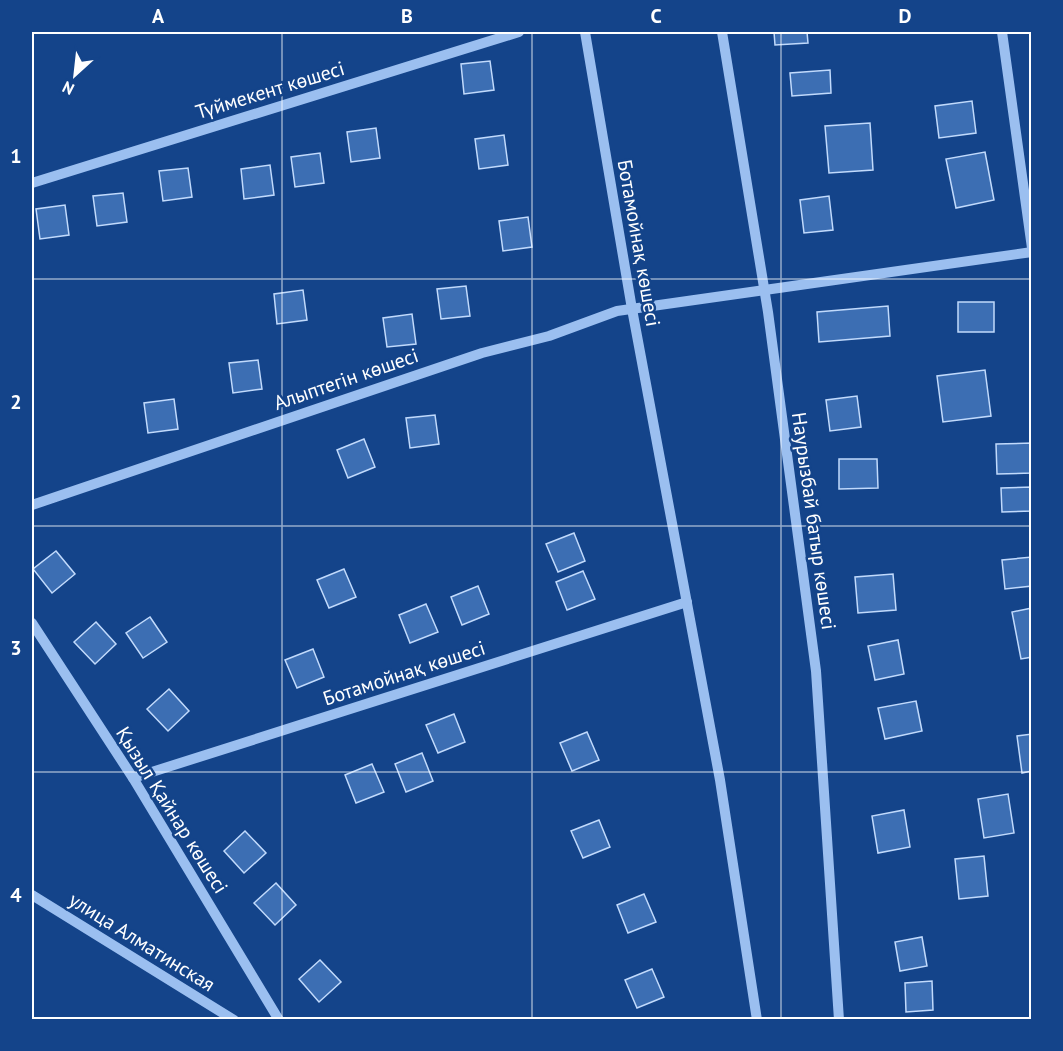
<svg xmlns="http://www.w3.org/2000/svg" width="1063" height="1051" font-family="'PT Sans',sans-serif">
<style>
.building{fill:#3c6eb3;stroke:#c1dafc;stroke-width:1.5}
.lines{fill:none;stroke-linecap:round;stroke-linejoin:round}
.minor{stroke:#9bbff0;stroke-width:10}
.grid{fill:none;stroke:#fff;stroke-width:1.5;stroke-opacity:0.55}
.labels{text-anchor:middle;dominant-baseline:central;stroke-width:5;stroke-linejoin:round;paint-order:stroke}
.street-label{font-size:20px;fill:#fff;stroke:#14448a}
.neatline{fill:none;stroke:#fff;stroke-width:2}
.grid-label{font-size:20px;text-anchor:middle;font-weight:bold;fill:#fff}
</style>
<rect width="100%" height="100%" fill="#14448a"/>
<g class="building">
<polygon points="774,32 807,32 808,43 775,45"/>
<polygon points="490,61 494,90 464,94 461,64"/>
<polygon points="830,70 831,93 792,96 790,73"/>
<polygon points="972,101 976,133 939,138 935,106"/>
<polygon points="870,123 873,170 829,173 825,126"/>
<polygon points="376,128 380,158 351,162 347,132"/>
<polygon points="504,135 508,165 479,169 475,139"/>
<polygon points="985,152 994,200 956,208 946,159"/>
<polygon points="320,153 324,183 295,187 291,157"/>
<polygon points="270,165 274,195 244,199 241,169"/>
<polygon points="188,168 192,197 163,201 159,171"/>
<polygon points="123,193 127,222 97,226 93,196"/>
<polygon points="829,196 833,230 804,233 800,200"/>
<polygon points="65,205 69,235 40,239 36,209"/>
<polygon points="528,217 532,247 503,251 499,221"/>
<polygon points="466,286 470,316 441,319 437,289"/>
<polygon points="303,290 307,320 277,324 274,294"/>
<rect x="958" y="302" width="36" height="30"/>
<polygon points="888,306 890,336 819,342 817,312"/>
<polygon points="412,314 416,344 387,347 383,318"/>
<polygon points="258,360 262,389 233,393 229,363"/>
<polygon points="985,370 991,416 943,422 937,376"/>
<polygon points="857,396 861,427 830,431 826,400"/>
<polygon points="174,399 178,429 148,433 144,403"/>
<polygon points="435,415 439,444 410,448 406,418"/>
<polygon points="364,439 375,467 348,478 337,450"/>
<polygon points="1032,443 1032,473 997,474 996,444"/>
<polygon points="839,459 877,459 878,488 839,489"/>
<polygon points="1032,487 1032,511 1002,512 1001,488"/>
<polygon points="574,533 585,561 558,572 546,544"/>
<polygon points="56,551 75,574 52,593 33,569"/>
<polygon points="1032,557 1032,586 1005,589 1002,560"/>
<polygon points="344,569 356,597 329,608 317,580"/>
<polygon points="583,571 595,599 567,610 556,582"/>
<polygon points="893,574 896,610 858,613 855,577"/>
<polygon points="478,586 489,614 462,625 451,597"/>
<polygon points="426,604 438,632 410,643 399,615"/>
<polygon points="1032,608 1032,657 1021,659 1012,612"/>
<polygon points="150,617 167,642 143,658 126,633"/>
<polygon points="96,622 116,644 95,664 74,642"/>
<polygon points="898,640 904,674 875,680 868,646"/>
<polygon points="313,649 324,677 297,688 285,660"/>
<polygon points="169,689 189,711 168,731 147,709"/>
<polygon points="916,701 922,731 885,739 878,708"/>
<polygon points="454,714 465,742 438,753 426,725"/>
<polygon points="587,732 599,760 572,771 560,743"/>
<polygon points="1032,734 1032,771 1022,773 1017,736"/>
<polygon points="422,753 433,781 406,792 395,764"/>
<polygon points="372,764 384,792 356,803 345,775"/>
<polygon points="1008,794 1014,833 984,838 978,799"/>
<polygon points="904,810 910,847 878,853 872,816"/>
<polygon points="599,820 610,847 583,858 571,831"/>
<polygon points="245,831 266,853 244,873 224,851"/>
<polygon points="984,856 988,896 959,899 955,859"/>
<polygon points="276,883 296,905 275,925 254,903"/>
<polygon points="644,894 656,922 628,933 617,905"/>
<polygon points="922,937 927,966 900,971 895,942"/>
<polygon points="320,960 341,982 319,1002 299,979"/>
<polygon points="652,969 664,997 637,1008 625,980"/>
<polygon points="932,981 933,1010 906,1012 905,983"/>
</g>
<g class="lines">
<g class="minor">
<polyline points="585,32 632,309 720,780 757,1020"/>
<polyline points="722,32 768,312 816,671 839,1020"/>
<polyline points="1002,32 1032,248"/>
<polyline points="32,183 519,32"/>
<polyline points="32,505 482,353 549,336 617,311 1032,252"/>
<polyline points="32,623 133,778 279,1020"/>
<polyline points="133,778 687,602"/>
<polyline points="32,895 234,1020"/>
</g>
</g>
<path class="grid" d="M282 32V1020M532 32V1020M781 32V1020M32 279H1032M32 526H1032M32 772H1032"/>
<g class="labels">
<g class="street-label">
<text transform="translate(270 90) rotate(-17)">Түймекент көшесі</text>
<text transform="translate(639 243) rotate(80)">Ботамойнақ көшесі</text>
<text transform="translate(346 379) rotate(-19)">Алыптегін көшесі</text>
<text transform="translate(814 521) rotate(82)">Наурызбай батыр көшесі</text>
<text transform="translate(404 673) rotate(-18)">Ботамойнақ көшесі</text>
<text transform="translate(172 810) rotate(58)">Қызыл Қайнар көшесі</text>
<text transform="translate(142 942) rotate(32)">улица Алматинская</text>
</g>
</g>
<rect width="1063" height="1051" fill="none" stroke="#14448a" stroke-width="66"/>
<g transform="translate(75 75) rotate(207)" stroke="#14448a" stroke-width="4.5" paint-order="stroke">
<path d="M0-4.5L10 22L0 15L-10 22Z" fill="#ffffff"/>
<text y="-9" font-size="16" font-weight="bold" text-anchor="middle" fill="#ffffff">N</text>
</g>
<rect x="33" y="33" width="997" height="985" class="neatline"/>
<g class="grid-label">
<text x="158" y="23">A</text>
<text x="407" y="23">B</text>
<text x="656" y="23">C</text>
<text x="905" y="23">D</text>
<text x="16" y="163">1</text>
<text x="16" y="409">2</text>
<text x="16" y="655">3</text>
<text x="16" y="902">4</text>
</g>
</svg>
